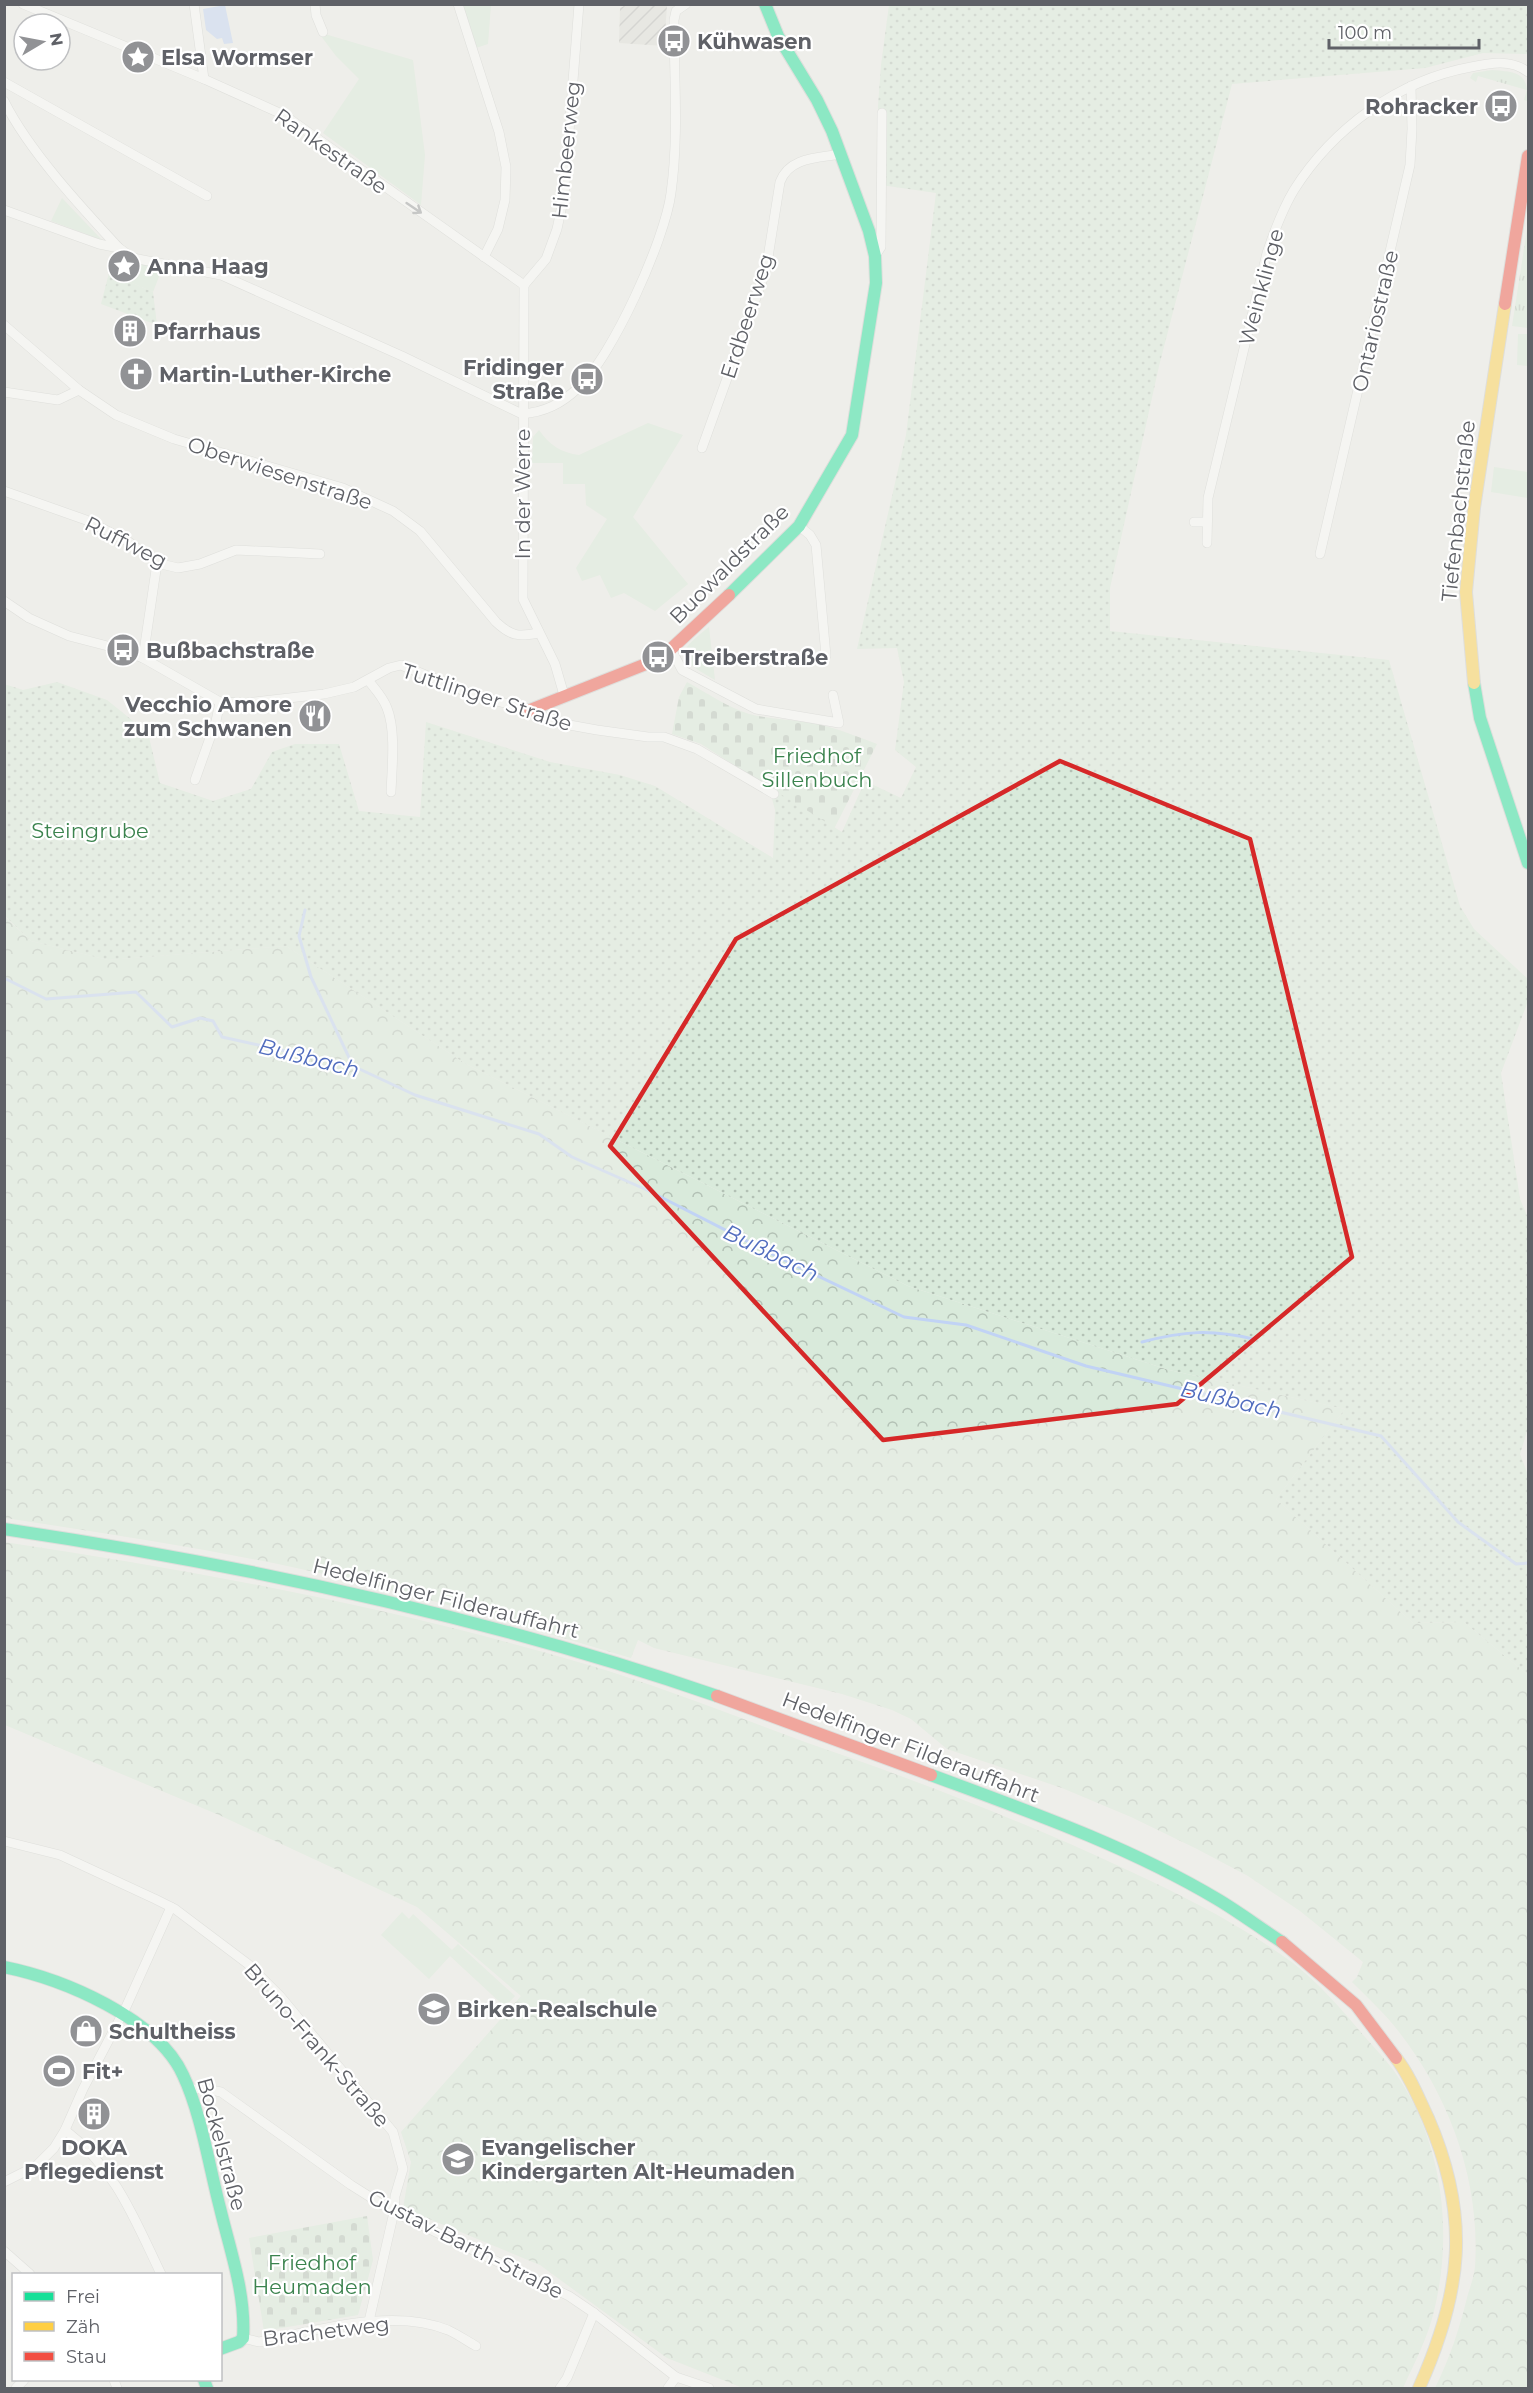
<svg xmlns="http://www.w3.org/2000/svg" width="1533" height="2393" font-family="Montserrat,sans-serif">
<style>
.industrial{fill:url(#industrial-furrows)}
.grass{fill:url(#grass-tufts)}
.forest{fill:url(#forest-crowns)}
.cemetery{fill:url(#cemetery-stones)}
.park{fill:#d9eadb}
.garden{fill:url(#garden-dots)}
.water{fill:#c1d3f5}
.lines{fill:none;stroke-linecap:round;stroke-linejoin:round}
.stream{stroke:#c1d3f5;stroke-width:3}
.street-casing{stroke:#cbcccc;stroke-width:10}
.fast-casing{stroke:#cbcbcc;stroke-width:14}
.slow-casing{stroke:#cbcbcc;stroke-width:14}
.jam-casing{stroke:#cbcbcc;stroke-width:14}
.street{stroke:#fcfcfc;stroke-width:9}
.fast{stroke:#16e098;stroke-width:12}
.slow{stroke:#ffcf43;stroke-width:12}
.jam{stroke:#f24e42;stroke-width:12}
.oneway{stroke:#96979b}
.marked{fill:none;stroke:#d62828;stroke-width:4.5;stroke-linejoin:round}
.labels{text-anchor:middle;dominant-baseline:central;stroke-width:4.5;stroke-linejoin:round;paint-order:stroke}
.poi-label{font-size:21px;font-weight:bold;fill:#5f6167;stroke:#fff;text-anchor:start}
.street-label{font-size:21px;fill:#5f6167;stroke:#fff}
.park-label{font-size:21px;fill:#3b834e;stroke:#fff}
.water-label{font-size:22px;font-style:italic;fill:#516dbe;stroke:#fff}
</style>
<defs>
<pattern id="industrial-furrows" width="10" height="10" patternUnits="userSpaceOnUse" patternTransform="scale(1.5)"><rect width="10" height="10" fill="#dededa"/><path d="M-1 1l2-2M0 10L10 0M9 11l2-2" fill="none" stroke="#b7b7b5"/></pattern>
<pattern id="grass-tufts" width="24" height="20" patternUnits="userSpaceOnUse" patternTransform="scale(1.5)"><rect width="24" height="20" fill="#d9eadb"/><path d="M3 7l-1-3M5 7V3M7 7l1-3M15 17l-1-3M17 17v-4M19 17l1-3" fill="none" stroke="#b3c1b5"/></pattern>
<pattern id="forest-crowns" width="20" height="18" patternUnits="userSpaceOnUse" patternTransform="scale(1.5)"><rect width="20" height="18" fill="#d9eadb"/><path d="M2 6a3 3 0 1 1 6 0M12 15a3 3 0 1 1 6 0" fill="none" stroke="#b3c1b5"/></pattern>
<pattern id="cemetery-stones" width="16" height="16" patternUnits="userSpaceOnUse" patternTransform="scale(1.5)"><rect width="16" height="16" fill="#d9eadb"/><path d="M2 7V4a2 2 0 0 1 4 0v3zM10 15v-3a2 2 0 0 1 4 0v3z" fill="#b3c1b5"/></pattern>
<pattern id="garden-dots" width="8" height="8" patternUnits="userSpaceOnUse" patternTransform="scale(1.5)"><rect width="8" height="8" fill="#d9eadb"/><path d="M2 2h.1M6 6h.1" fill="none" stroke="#b3c1b5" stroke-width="1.8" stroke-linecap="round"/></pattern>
</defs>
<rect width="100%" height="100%" fill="#eeeeea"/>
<polygon class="industrial" points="626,5 667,6 664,46 619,43 620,8"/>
<g class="grass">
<path d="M1492 70C1518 72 1528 73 1528 101L1524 100 1527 90 1478 76 1476 82 1470 78 1473 73Z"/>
<polygon points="1528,223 1528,328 1512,326"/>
</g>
<g class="forest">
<path d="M4 916 31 941 108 960 286 946 466 1064 908 1286 1169 1370 1345 1409 1276 1499 1413 1623 1464 1622 1528 1675V2388H1435C1450 2358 1460 2327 1468 2294 1471 2285 1474 2276 1475 2267 1481 2178 1447 2089 1391 2022 1379 2008 1365 1995 1352 1982L1357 1977 1363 1962 1300 1911 1248 1876 1197 1849 1131 1817 1062 1788 947 1749 911 1719 892 1710 842 1694 654 1648 638 1640 631 1658C535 1630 439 1600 341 1578 230 1552 117 1535 5 1518Z"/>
<path d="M4 1542C200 1571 395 1608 585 1664 674 1690 760 1727 848 1757 941 1790 1033 1826 1123 1868 1182 1895 1241 1925 1293 1963 1320 1984 1342 2010 1364 2036 1374 2047 1385 2059 1394 2071 1442 2139 1454 2231 1434 2311 1428 2337 1414 2364 1403 2388H743L667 2358 540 2265 403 2208 411 2162 401 2132 521 1996 417 1907 219 1815 5 1725Z"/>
</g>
<g class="cemetery">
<path d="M687 682C707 693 727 707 749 714 768 719 786 719 805 722 830 725 853 735 877 744L834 829 701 744 672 734 679 697Z"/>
<polygon points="367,2216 373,2260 358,2315 264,2331 249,2238"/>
</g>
<g class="park">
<polygon points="462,5 491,5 488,44 476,48"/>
<polygon points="318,32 413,60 425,155 421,205 323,133 359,79 336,56"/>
<polygon points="62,198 102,240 51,221"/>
<polygon points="113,256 162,269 153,292 109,273"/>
<polygon points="1518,334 1528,334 1528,366 1517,365"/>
<path d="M648 423 683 435 633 517 688 584 655 611 624 593 611 598 600 575 582 581 576 568 607 519 586 505 585 484H563V463H532L533 437 539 430C549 445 562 453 579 455Z"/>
<polygon points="1494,467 1528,472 1528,498 1491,492"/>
<path d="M709 627 715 680C677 658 673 655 709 627Z"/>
<polygon points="402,1912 409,1919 413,1914 452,1950 458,1944 515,1996 505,2007 450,1956 429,1979 381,1935"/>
</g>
<g class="garden">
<polygon points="889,5 1528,5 1528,54 1483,53 1425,68 1232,84 1159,366 1110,588 1110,631 1389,660 1460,906 1474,929 1528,979 1528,1001 1501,1073 1520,1199 1528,1218 1528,1428 1520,1454 1528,1475 1528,1675 1464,1622 1413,1623 1276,1499 1345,1409 1169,1370 908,1286 466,1064 286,946 108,960 31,941 5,916 4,684 23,690 57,682 107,700 148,733 160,783 213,801 251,789 272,752 295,744 339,744 359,811 420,817 426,722 550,762 620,775 655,786 773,858 775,810 769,787 842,832 865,781 901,798 916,767 895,750 904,682 897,648 857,649 906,435 936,193 881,185 878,106 881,65"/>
<polygon points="109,273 153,292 157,325 101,304"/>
</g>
<polygon class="water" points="225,5 233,43 224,44 222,38 217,39 206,30 203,9"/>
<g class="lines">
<g class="stream">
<polyline points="305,910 299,936 311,977 353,1066"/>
<polyline points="4,978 46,999 136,992 172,1027 200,1018 213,1021 222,1037 353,1066 415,1095 539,1134 572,1157 647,1190 782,1259 904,1317 966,1325 1086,1366 1381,1436 1458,1522 1516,1564 1528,1563"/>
<path d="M1142 1342C1184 1331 1211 1329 1253 1339"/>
</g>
<defs>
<g id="street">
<polyline points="23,4 204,79 284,115 524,285"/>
<polyline points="194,4 204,79"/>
<polyline points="315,4 316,15 323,32"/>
<polyline points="458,4 499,132 506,167 505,200 498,229 484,257"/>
<polyline points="4,82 207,196"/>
<path d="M4 101C29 151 81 207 119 248"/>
<polyline points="4,210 99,244 119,248 133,258 221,275 402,356 522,414"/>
<polyline points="875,256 881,247 882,113"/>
<polyline points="524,285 523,599 555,664 564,695"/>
<polyline points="524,285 546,259 557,229 564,196 579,4"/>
<path d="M4 325 79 390 116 415 174 439 343 488 393 511 420 531 496 622C511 636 518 637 538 633"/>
<polyline points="4,392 58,400 79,390"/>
<path d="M522 414C545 412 561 404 578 388 612 357 665 240 671 193 679 136 674 78 674 20L676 11 686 4"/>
<path d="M702 448 766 270 780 182C789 157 818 158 841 154"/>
<polyline points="4,491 86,520 129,542 157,563 178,568 200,564 236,550 320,554"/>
<polyline points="1194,522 1207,522"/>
<polyline points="799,526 810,535 816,545 826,656"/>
<path d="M1207 543 1208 498 1267 253C1274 232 1282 210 1294 190 1333 128 1399 80 1471 67 1491 63 1511 59 1528 72"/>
<polyline points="1320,554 1410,165 1412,129 1411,86"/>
<polyline points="4,601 29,618 69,636 123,650 143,658 220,702 246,703 324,694 354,687 389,668 401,665 472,694 530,710 553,722 597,730 648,737 664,737 697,749 774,794"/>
<polyline points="671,649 682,670 756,709 839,723 833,695"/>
<polyline points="143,658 157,563"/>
<path d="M368 680C375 689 383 697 387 708 396 730 392 768 391 792"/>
<polyline points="195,780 216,721 220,702"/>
<polyline points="4,1841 60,1855 155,1899 175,1909 248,1964 280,1996 393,2132 403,2169 395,2196 394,2212 369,2321"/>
<polyline points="189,2090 201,2088 221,2092 351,2185 394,2212 569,2296 594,2313 676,2377 709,2388"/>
<path d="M65 2130C116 2169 134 2218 161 2274"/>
<polyline points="4,2182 36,2166 54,2148 65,2130 83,2089 126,2007 171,1907"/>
<polyline points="4,2251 30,2274"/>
<path d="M243 2338 259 2342C316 2331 392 2307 448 2330 457 2334 467 2341 476 2346"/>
<polyline points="114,2380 117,2388"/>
<polyline points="16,2388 24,2380"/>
<polyline points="560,2388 567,2378 594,2313"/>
<polyline points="668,2388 676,2377"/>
</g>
<g id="fast">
<polyline points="729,595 799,526 852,435 876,283 875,256 869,231 832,131 817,100 778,36 765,4"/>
<polyline points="1474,683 1480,718 1528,863"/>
<path d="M4 1529C246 1565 485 1616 717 1696"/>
<path d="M931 1775C1028 1811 1128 1846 1217 1899 1239 1912 1260 1928 1282 1942"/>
<path d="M4 1967C63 1979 157 2018 183 2075 201 2113 209 2166 220 2208 230 2250 246 2294 243 2338L239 2342 220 2349"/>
<polyline points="204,2380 207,2388"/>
</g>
<g id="slow">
<polyline points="1474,683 1466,592 1474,508 1505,304"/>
<path d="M1396 2058C1410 2076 1418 2097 1428 2118 1471 2217 1462 2292 1419 2388"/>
</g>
<g id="jam">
<polyline points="1505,304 1528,156"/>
<polyline points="530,710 646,664 671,649 729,595"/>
<polyline points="717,1696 931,1775"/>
<polyline points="1282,1942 1356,2005 1396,2058"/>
</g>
</defs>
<use href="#street" class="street-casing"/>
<use href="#fast" class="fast-casing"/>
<use href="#slow" class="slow-casing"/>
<use href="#jam" class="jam-casing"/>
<use href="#street" class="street"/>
<use href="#fast" class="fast"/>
<use href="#slow" class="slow"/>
<use href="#jam" class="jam"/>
</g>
<defs><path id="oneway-shaft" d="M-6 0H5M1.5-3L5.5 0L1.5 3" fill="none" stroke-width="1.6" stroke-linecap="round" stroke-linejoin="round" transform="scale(1.5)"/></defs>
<use class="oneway" href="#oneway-shaft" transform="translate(414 208) rotate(34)"/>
<path d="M0 0H1533V2393H0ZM1060 761 1250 839 1352 1257 1177 1404 883 1440 610 1146 736 939Z" fill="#eeeeea" fill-opacity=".55" fill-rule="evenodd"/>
<path class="marked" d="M1060 761 1250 839 1352 1257 1177 1404 883 1440 610 1146 736 939Z"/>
<defs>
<symbol id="bus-disc" viewBox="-11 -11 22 22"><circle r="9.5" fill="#919295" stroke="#fff"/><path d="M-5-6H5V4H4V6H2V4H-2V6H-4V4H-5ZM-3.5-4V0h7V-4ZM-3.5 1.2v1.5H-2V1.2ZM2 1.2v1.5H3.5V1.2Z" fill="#fff"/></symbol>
<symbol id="sight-disc" viewBox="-11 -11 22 22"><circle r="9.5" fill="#919295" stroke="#fff"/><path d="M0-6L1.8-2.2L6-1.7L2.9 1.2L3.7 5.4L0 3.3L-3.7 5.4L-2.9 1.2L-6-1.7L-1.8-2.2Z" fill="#fff"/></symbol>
<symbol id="building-disc" viewBox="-11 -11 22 22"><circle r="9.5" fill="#919295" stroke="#fff"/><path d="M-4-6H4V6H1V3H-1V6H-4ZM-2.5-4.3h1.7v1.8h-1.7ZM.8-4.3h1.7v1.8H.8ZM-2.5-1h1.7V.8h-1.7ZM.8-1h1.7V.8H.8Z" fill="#fff"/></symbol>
<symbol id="church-disc" viewBox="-11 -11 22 22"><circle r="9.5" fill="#919295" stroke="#fff"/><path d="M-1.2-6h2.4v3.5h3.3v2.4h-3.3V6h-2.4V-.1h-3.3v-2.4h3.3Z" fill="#fff"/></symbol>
<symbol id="restaurant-disc" viewBox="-11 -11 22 22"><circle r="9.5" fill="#919295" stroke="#fff"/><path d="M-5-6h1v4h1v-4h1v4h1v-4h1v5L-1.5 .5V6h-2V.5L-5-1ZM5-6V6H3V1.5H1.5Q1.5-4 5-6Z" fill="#fff"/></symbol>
<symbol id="school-disc" viewBox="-11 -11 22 22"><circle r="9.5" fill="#919295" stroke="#fff"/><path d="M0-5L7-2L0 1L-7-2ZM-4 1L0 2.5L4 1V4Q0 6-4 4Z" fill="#fff"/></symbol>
<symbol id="shop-disc" viewBox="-11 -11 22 22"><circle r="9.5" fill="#919295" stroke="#fff"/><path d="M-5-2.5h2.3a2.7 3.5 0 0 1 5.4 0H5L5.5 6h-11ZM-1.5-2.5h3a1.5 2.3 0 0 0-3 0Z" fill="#fff"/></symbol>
<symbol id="stadium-disc" viewBox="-11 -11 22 22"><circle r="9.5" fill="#919295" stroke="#fff"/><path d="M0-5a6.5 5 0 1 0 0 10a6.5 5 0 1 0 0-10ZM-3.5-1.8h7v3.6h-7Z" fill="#fff"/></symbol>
</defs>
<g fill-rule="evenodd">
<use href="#bus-disc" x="655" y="22" width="38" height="38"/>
<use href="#sight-disc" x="119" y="38" width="38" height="38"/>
<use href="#bus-disc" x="1482" y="87" width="38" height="38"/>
<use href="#sight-disc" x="105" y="247" width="38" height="38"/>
<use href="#building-disc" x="111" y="312" width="38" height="38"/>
<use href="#church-disc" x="117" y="355" width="38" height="38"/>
<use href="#bus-disc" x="568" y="360" width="38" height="38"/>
<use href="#bus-disc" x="104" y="631" width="38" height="38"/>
<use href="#bus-disc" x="639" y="638" width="38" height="38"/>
<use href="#restaurant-disc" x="296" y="697" width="38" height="38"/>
<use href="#school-disc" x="415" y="1990" width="38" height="38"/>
<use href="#shop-disc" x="67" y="2012" width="38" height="38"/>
<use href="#stadium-disc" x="40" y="2052" width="38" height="38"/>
<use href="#building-disc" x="75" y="2095" width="38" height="38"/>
<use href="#school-disc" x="439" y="2140" width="38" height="38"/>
</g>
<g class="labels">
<g class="poi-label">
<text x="697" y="41">Kühwasen</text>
<text x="161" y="57">Elsa Wormser</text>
<text x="1478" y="106" text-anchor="end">Rohracker</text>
<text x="147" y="266">Anna Haag</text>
<text x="153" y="331">Pfarrhaus</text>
<text x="564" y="367" text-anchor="end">Fridinger<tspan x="564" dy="24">Straße</tspan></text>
<text x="159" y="374">Martin-Luther-Kirche</text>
<text x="146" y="650">Bußbachstraße</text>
<text x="681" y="657">Treiberstraße</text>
<text x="292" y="704" text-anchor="end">Vecchio Amore<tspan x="292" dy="24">zum Schwanen</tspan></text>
<text x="457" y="2009">Birken-Realschule</text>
<text x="109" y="2031">Schultheiss</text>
<text x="82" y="2071">Fit+</text>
<text x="94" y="2147" text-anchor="middle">DOKA<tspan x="94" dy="24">Pflegedienst</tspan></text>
<text x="481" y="2147">Evangelischer<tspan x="481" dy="24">Kindergarten Alt-Heumaden</tspan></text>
</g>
<g class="street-label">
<text transform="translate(566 150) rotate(-84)">Himbeerweg</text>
<text transform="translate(331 151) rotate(35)">Rankestraße</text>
<text transform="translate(1261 287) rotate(-75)">Weinklinge</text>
<text transform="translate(747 316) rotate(-72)">Erdbeerweg</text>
<text transform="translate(1375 321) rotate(-77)">Ontariostraße</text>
<text transform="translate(280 473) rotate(18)">Oberwiesenstraße</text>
<text transform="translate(522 494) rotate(-90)">In der Werre</text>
<text transform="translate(1458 511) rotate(-84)">Tiefenbachstraße</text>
<text transform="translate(126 542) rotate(27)">Ruffweg</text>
<text transform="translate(729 564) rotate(-45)">Buowaldstraße</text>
<text transform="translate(487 697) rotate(18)">Tuttlinger Straße</text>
<text transform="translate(446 1598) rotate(14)">Hedelfinger Filderauffahrt</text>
<text transform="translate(911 1747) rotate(21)">Hedelfinger Filderauffahrt</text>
<text transform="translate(317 2045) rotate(49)">Bruno-Frank-Straße</text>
<text transform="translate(222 2144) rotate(75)">Bockelstraße</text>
<text transform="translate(466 2244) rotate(27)">Gustav-Barth-Straße</text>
<text transform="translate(326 2331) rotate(-7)">Brachetweg</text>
</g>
<g class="park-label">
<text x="817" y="755">Friedhof<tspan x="817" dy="24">Sillenbuch</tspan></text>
<text x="90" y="830">Steingrube</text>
<text x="312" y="2262">Friedhof<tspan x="312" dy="24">Heumaden</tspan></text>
</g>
<g class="water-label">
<text transform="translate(309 1058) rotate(14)">Bußbach</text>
<text transform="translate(771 1253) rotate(26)">Bußbach</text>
<text transform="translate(1231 1400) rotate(13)">Bußbach</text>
</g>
</g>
<rect width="1533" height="2393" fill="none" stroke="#5f6167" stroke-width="12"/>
<rect x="12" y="2273" width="210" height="108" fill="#ffffff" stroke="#bfc0c2" stroke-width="1.5"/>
<rect x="24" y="2292" width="30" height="9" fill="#16e098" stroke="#bfc0c2" stroke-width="1.5"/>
<text x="66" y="2303" font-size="18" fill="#5f6167">Frei</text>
<rect x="24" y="2322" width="30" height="9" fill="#ffcf43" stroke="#bfc0c2" stroke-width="1.5"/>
<text x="66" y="2333" font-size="18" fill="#5f6167">Zäh</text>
<rect x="24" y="2352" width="30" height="9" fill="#f24e42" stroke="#bfc0c2" stroke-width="1.5"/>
<text x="66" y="2363" font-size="18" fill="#5f6167">Stau</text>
<g transform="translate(42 42) rotate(80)"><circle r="28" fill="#ffffff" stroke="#bfc0c2" stroke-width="1.5"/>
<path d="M0-4.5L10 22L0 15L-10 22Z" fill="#919295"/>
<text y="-9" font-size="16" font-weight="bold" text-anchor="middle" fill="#5f6167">N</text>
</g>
<path d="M1329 39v9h150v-9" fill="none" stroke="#5f6167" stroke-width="3"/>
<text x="1338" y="39" font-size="18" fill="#5f6167" stroke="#ffffff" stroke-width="4.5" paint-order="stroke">100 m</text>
</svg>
